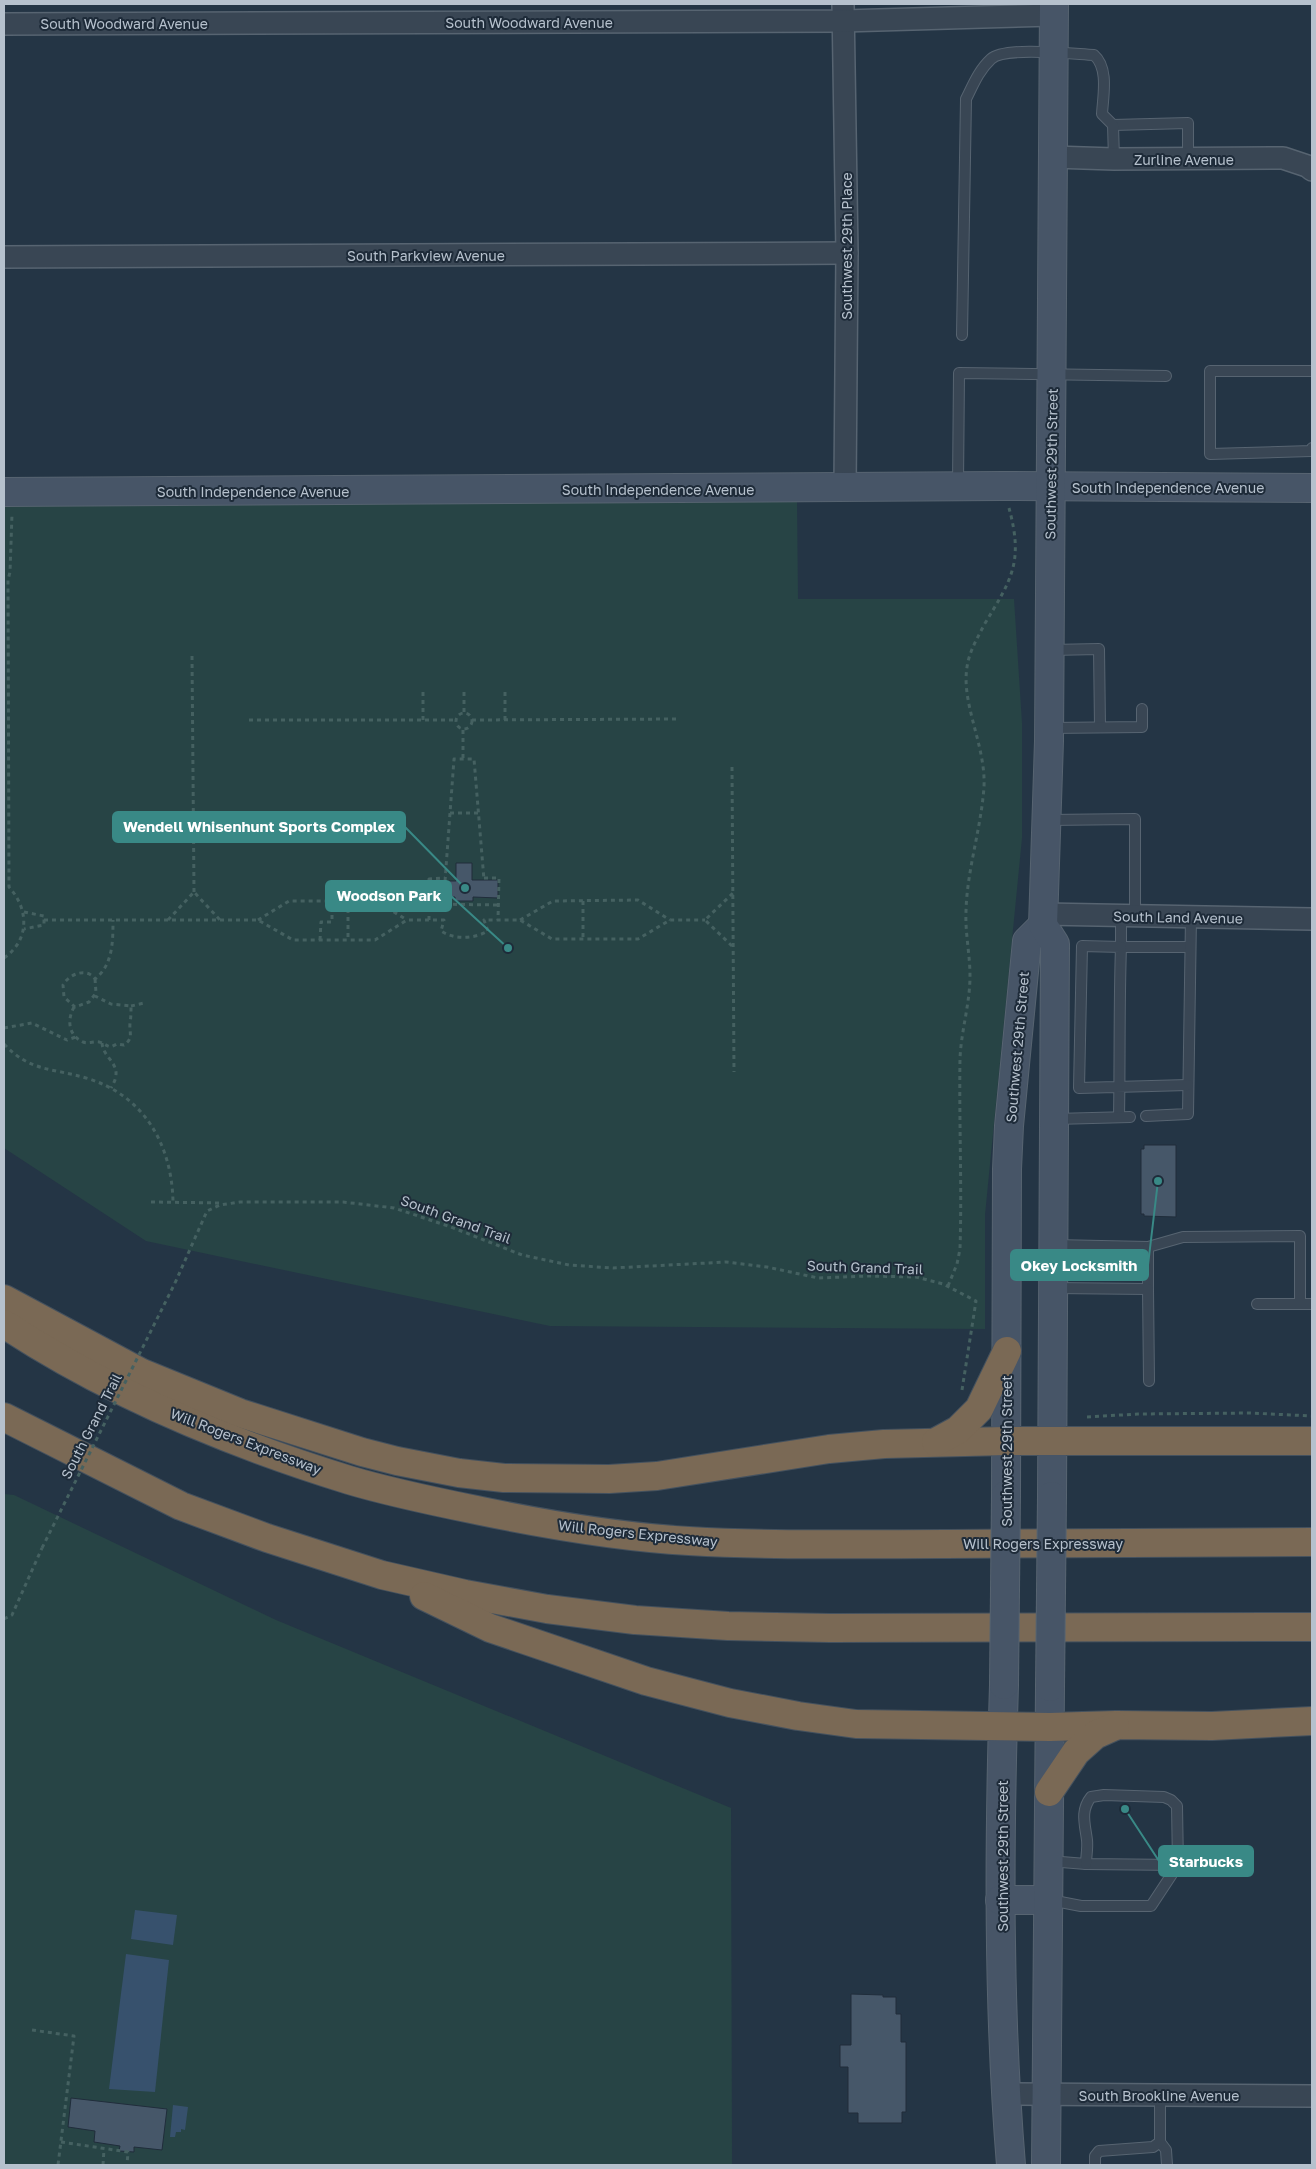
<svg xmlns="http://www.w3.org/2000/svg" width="1316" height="2169" font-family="'Golos Text',sans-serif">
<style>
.green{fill:#274445}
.water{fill:#37516d}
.building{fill:#465769;stroke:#202d3b}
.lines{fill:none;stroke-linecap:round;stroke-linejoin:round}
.lane-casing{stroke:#576471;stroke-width:12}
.street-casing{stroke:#576471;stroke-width:24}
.secondary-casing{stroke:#576471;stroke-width:30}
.highway-casing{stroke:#44515e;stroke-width:30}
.path{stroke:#456161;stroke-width:3;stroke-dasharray:4 4;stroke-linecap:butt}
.lane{stroke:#394654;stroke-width:10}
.street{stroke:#394654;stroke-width:21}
.secondary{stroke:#475567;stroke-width:28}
.highway{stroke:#7a6955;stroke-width:28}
.secondary-bridge-casing{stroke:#576471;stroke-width:30;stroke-linecap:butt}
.path-bridge{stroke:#456161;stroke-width:3;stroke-dasharray:4 4;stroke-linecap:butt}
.secondary-bridge{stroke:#475567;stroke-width:28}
.labels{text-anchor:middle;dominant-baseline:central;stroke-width:4;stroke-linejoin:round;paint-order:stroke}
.street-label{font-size:14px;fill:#b6c1cd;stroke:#1e2b39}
.leader{fill:none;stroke:#398986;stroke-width:2}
.callout-dot{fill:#398986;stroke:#1e2b39;stroke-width:2}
.callout{fill:#398986;stroke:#398986;stroke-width:2}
.callout-label{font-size:15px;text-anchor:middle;font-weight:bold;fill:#fff}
</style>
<rect width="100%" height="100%" fill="#243545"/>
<g class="green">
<polygon points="797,499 798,599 1014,599 1022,723 1022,838 985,1215 985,1329 550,1326 146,1241 4,1148 4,504"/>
<polygon points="4,1494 14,1495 276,1620 731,1808 732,2165 4,2165"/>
</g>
<g class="water">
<polygon points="135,1910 177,1915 173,1945 131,1939"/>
<polygon points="126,1954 169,1960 155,2092 109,2089"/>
<polygon points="173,2105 188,2107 185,2130 181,2129 181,2132 176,2132 175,2137 170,2137"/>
</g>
<g class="building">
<polygon points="456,863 472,863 472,880 498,880 498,898 473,897 473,901 455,901 455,897 430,897 431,881 456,881"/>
<polygon points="1144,1145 1176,1145 1176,1217 1144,1216 1144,1214 1141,1214 1141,1149 1144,1149"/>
<polygon points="851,1994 883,1995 883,1997 896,1997 896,2014 901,2014 901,2042 906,2042 906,2112 902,2112 902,2123 858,2123 858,2113 848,2113 848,2067 840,2067 840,2045 851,2045"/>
<polygon points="71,2098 167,2109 162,2150 134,2147 134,2152 119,2151 120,2146 94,2142 95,2131 68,2127"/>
</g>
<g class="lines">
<defs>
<g id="lane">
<polyline points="1113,125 1188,123 1188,159"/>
<path d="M962 335 966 99C973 85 979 70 991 59 1005 46 1073 54 1094 55 1109 68 1103 96 1102 114L1113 125 1114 159"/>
<polyline points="1312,371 1210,371 1210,454 1311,451 1312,448"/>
<polyline points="958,485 959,373 1166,376"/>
<polyline points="1051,650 1099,649 1100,727"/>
<polyline points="1050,728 1142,727 1142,709"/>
<polyline points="1048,820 1135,819 1135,916"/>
<polyline points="1121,916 1121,947 1190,947"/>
<polyline points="1146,1116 1188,1114 1191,917"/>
<path d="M1119 1117C1120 1060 1119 1003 1121 947L1082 946 1079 1088 1188 1085"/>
<polyline points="1055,1119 1130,1117"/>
<polyline points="1055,1245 1148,1247 1148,1289"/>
<polyline points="1148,1247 1183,1237 1300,1236 1300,1304"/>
<polyline points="1054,1288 1148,1289 1149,1381"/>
<polyline points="1257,1304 1312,1304"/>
<polyline points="1049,1861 1086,1864 1178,1865"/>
<path d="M1050 1900 1081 1906H1151L1178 1865 1177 1806 1171 1800 1164 1797 1104 1795 1091 1797C1080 1811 1085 1824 1087 1840 1088 1848 1086 1856 1086 1864"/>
<polyline points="1160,2142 1166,2150 1167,2165"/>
<polyline points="1095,2165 1095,2156 1099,2151 1153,2147 1160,2142 1160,2095"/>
</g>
<g id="street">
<polyline points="843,4 847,253 845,488"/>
<polyline points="4,24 843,21 1053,15"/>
<polyline points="1053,157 1114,159 1283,158 1307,166 1312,170"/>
<polyline points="4,257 847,253"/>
<polyline points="1044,914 1312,919"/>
<polyline points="1006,2094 1312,2096"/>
</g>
<g id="secondary">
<polyline points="4,492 1000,486 1312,488"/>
<polyline points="1006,1495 1007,1169 1009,1126 1027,941 1043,925"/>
<polyline points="1052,1496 1055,944 1043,925 1049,741 1054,4"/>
<path d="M1004 1685C999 1845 998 2006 1011 2165"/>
<polyline points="1000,1900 1048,1900"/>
<polyline points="1046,2165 1050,1687"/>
</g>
<g id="highway">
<polyline points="4,1299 142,1373 240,1413 362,1452 397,1461 459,1473 504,1478 609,1479 657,1476 829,1449 884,1444 1006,1441 1312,1441"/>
<path d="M4 1324C109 1393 229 1443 349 1480 392 1493 437 1502 481 1511 549 1525 619 1537 689 1541 774 1546 860 1544 946 1544 1068 1543 1190 1543 1312 1542"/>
<polyline points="4,1417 181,1506 267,1538 382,1575 465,1594 547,1609 635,1620 728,1626 830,1628 1312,1627"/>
<polyline points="936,1442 958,1430 979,1409 1007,1351"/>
<polyline points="424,1596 490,1628 646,1681 730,1703 798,1716 856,1724 1050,1727 1116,1725 1212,1726 1312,1721"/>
<polyline points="1049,1792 1076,1752 1095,1735 1115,1726"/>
</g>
</defs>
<use href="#lane" class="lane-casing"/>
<use href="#street" class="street-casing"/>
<use href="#secondary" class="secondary-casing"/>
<use href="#highway" class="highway-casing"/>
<g class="path">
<polyline points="192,656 194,892"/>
<polyline points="423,692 423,720"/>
<polyline points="464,692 464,713"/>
<polyline points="505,692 505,720"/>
<circle cx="464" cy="721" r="8"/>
<polyline points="249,720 455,720"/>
<polyline points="472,720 679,719"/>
<polyline points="463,730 463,759"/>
<polyline points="732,767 734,1072"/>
<polyline points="450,813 479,813"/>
<polyline points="484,878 499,878 498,920"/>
<polyline points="445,881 454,759 474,759 484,880"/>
<polyline points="348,901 348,940"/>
<polyline points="583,901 583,939"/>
<polyline points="429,904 499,905"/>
<polyline points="24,912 44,916 44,925 24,929"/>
<path d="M44 920H258L293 940H375L407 920H444L441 931C455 940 474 939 488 931L484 920H520L552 939H638L670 920H705"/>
<polyline points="168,920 194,892 220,920"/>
<polyline points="258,920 289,901 376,901 407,920"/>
<polyline points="429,920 429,879 445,878"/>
<polyline points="520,920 553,901 638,900 670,920"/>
<polyline points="320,940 321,922 332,922 332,901"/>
<polyline points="732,946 705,920 733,893"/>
<path d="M4 958C30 940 29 909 9 887L8 580 10 572 12 514"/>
<path d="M95 979 96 993 89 1002 75 1007 64 997 63 985C69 974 87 967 95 979 113 965 113 941 113 920"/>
<polyline points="131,1006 144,1003"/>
<path d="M74 1007C67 1020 68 1035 83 1042 88 1044 94 1041 99 1042 104 1043 106 1046 111 1047L117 1044 124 1045C134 1038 129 1033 130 1023 131 1017 131 1012 131 1006L111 1004 95 996"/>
<polyline points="4,1028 32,1023 67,1040 76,1037"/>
<path d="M102 1043C103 1060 126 1064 111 1088"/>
<path d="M4 1044C30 1072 53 1068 86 1078 144 1095 172 1145 173 1202"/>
<polyline points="151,1202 222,1203"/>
<polyline points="175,1283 207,1211 220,1205 240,1202 343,1202 394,1208 451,1227 522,1255 569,1265 613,1268 726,1262 767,1267 818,1278 867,1276 916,1277 943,1284 976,1301 962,1390"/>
<path d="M948 1286 957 1264 960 1249C962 1186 959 1122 960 1059 961 1031 970 1004 970 976 970 954 965 933 966 911 967 870 981 829 984 787 986 746 961 704 967 667 969 652 977 639 984 625 1011 580 1024 563 1009 508"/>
<polyline points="1087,1417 1138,1414 1250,1413 1312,1416"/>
<polyline points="4,1619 12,1615 42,1548"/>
<polyline points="32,2030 74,2036 58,2165"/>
<polyline points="61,2142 128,2152 127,2165"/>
<polyline points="103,2165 104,2149"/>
</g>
<use href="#lane" class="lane"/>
<use href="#street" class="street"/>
<use href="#secondary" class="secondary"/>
<use href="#highway" class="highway"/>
<defs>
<g id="secondary-bridge">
<polyline points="1004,1685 1006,1495"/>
<polyline points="1050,1687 1052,1496"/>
</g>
</defs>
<use href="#secondary-bridge" class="secondary-bridge-casing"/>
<polyline class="path-bridge" points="42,1548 175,1283"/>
<use href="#secondary-bridge" class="secondary-bridge"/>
</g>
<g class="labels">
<g class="street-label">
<text x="529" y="22">South Woodward Avenue</text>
<text x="124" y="23">South Woodward Avenue</text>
<text x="1184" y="159">Zurline Avenue</text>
<text transform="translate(846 246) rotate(-90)">Southwest 29th Place</text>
<text x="426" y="255">South Parkview Avenue</text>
<text transform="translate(1051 464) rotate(-89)">Southwest 29th Street</text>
<text x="1168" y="487">South Independence Avenue</text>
<text x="658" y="489">South Independence Avenue</text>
<text x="253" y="491">South Independence Avenue</text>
<text transform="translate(1178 917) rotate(1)">South Land Avenue</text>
<text transform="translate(1017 1047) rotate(-85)">Southwest 29th Street</text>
<text transform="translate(456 1219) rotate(20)">South Grand Trail</text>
<text transform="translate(865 1267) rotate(2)">South Grand Trail</text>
<text transform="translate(91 1426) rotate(-63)">South Grand Trail</text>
<text transform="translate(246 1441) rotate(21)">Will Rogers Expressway</text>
<text transform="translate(1006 1451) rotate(-90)">Southwest 29th Street</text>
<text transform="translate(638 1533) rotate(6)">Will Rogers Expressway</text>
<text x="1043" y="1543">Will Rogers Expressway</text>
<text transform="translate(1002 1856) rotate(-90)">Southwest 29th Street</text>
<text x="1159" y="2095">South Brookline Avenue</text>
</g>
</g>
<path class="leader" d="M465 888L405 827M508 948L451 896M1158 1181L1148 1265M1125 1809L1159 1861"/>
<g class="callout-dot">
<circle cx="465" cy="888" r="5"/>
<circle cx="508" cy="948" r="5"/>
<circle cx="1158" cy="1181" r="5"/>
<circle cx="1125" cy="1809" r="5"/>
</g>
<g class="callout">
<rect x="113" y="812" width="292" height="30" rx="5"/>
<rect x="326" y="881" width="125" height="30" rx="5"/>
<rect x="1011" y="1250" width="137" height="30" rx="5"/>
<rect x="1159" y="1846" width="94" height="30" rx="5"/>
</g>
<g class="callout-label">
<text x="259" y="832">Wendell Whisenhunt Sports Complex</text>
<text x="389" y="901">Woodson Park</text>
<text x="1079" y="1271">Okey Locksmith</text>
<text x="1206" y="1867">Starbucks</text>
</g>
<rect width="1316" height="2169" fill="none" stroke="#b6c1cd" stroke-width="10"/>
</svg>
